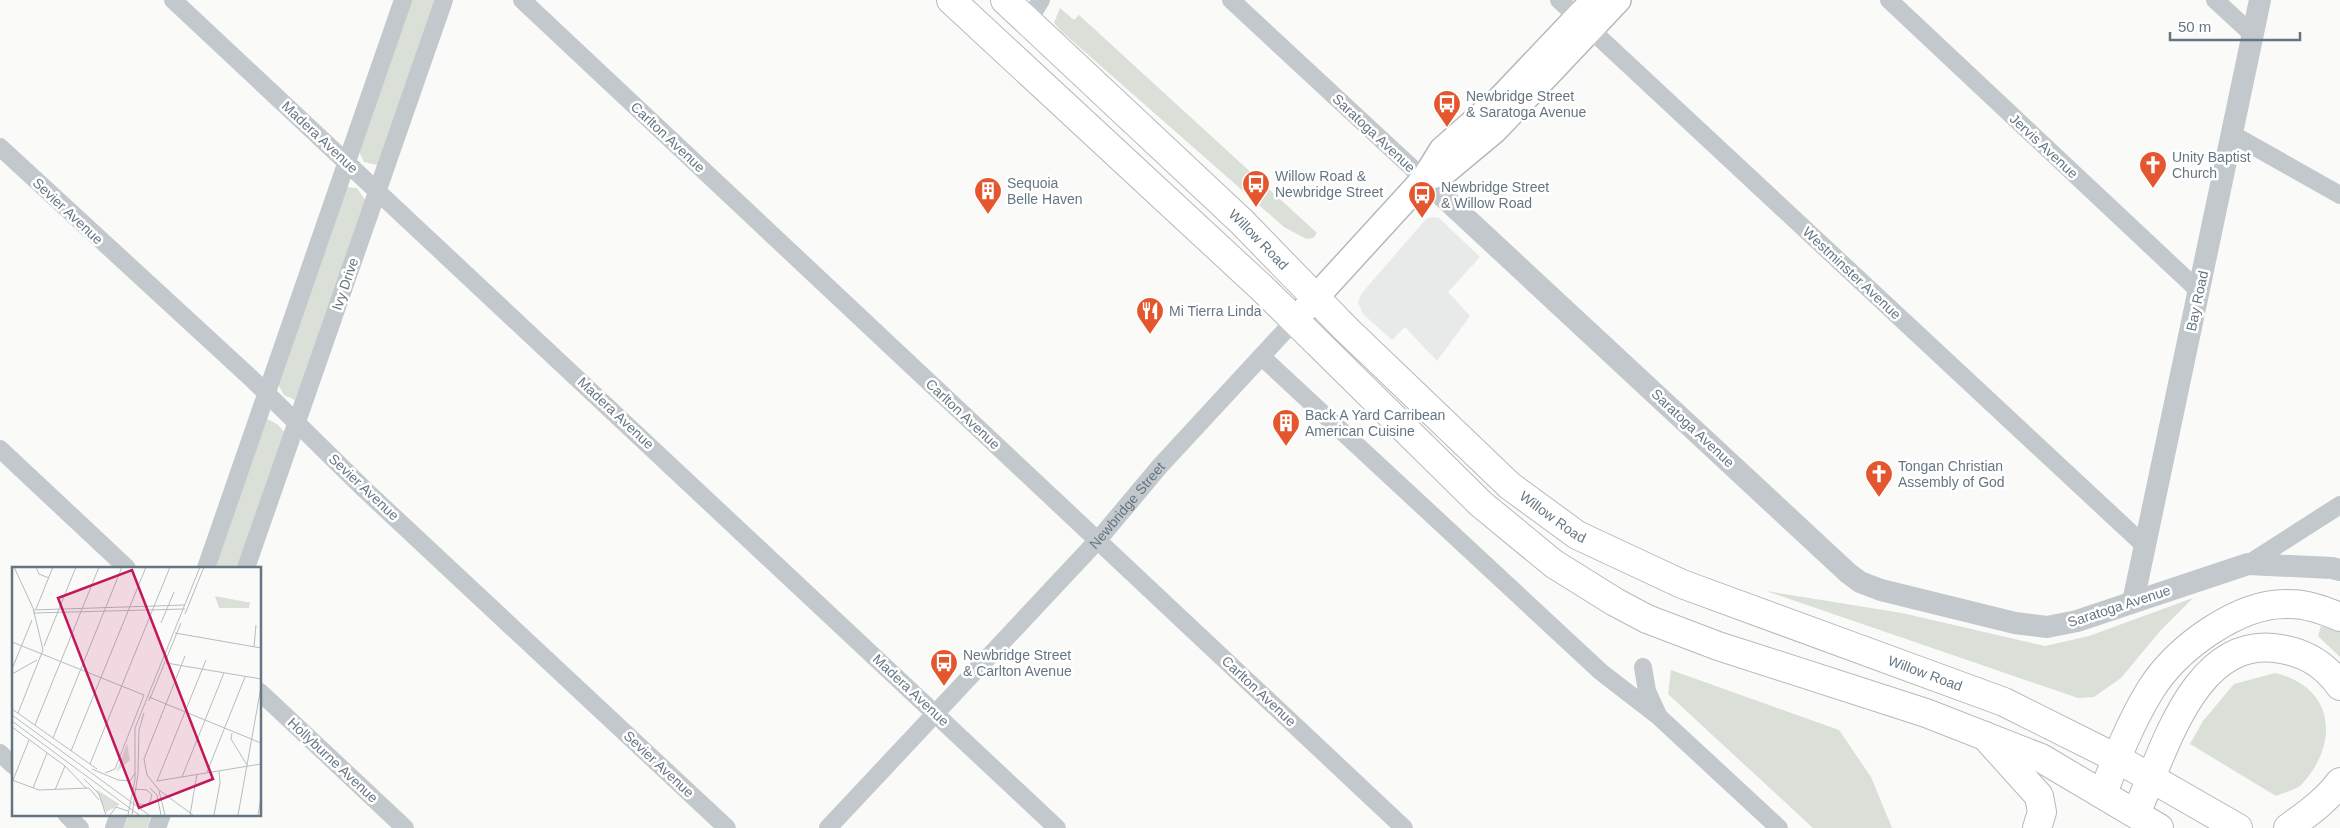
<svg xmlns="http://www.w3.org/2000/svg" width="2340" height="828" font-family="Helvetica,sans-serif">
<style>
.built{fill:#e8e9e9}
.green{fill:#dadfd7}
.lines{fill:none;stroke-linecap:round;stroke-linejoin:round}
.secondary-casing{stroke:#b3babf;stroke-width:28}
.primary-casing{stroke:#b5babe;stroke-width:30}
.motorway-casing{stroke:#b4b9bd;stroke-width:30}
.minor{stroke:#c3c8cc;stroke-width:18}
.tertiary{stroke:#c3c8cc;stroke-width:22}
.secondary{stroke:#fff;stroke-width:25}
.primary{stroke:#fff;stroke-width:28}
.motorway{stroke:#fff;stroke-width:28}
.labels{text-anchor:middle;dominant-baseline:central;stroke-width:5;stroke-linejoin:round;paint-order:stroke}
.poi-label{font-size:14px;fill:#657683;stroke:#fff;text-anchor:start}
.street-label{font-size:14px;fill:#657683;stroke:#fff}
.inset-road{fill:none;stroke:#b5bdc2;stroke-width:1}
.view{fill:#c2185b;fill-opacity:0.15;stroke:#c2185b;stroke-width:2.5}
.inset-edge{fill:none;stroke:#657683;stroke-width:2.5}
</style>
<rect width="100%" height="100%" fill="#fafaf8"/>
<polygon class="built" points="1432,217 1439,218 1480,257 1448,292 1470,316 1437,361 1405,327 1392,340 1363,314 1358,302 1362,293 1426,219"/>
<g class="green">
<polygon points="411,0 436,0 377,165 364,162 358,150"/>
<polygon points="1060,8 1074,20 1079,15 1317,233 1313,238 1306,239 1284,227 1061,31 1054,23"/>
<polygon points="346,187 357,188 365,200 295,400 284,395 278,384"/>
<polygon points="267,419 277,424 285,433 239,568 214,568"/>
<polygon points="1766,591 1902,613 2045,646 2089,636 2193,598 2160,631 2121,678 2094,697 2078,698"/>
<polygon points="2321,626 2340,632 2340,657 2318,636"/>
<polygon points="1671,670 1839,730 1871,777 1892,828 1813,828 1668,694"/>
<path d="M2275 673C2335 687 2340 744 2301 785 2295 790 2283 793 2276 796L2190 744 2203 721 2234 684Z"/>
<polygon points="129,814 152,814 147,828 124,828"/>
</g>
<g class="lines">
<defs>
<g id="secondary">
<polyline points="1424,179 1447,170 1495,130 1618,0"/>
<polyline points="1295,320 1424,179 1442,150 1501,98 1594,0"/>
</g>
<g id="primary">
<polyline points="951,0 1264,290 1481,504 1554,564 1615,602 1647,619 1718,646 1926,713 2041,758 2159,828"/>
<path id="s2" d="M1005 0 1242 222 1345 328 1510 486 1577 535 1682 584 2004 702 2116 758 2238 828"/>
</g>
<g id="motorway">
<polyline points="1985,736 2039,796 2042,812 2037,828"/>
<path d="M2103 793C2117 757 2131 721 2151 689 2177 648 2239 602 2289 604 2307 604 2323 610 2340 617"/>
<path d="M2136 813C2164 753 2194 633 2281 649 2306 653 2326 666 2340 686"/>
<path d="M2288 828C2307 814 2326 801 2340 782"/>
</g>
</defs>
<use href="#secondary" class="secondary-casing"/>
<use href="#primary" class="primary-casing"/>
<use href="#motorway" class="motorway-casing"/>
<g class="minor">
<polyline points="173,0 1057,828"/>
<polyline points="522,0 1404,828"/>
<polyline points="1231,0 1424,179"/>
<polyline points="1559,0 2145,546"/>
<polyline points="1889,0 2199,291"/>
<polyline points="2215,0 2253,35"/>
<polyline points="1028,21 1041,0"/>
<polyline points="2232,134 2340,195"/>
<polyline points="0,147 254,381 364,489 727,828"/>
<polyline points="1262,357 1601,672 1658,716 1779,828"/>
<polyline points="0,449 127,568"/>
<polyline points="2248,564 2340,505"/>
<polyline points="206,568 403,0"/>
<polyline points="246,568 444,0"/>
<polyline points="1643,667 1647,691 1658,715"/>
<polyline points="260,692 405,828"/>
<polyline points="0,753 14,766"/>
<polyline points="66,814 80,828"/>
<polyline points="114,828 119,814"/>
<polyline points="157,828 162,814"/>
<path id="s1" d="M828 828 1098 540 1160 466 1295 320"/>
</g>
<g class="tertiary">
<polyline points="1424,179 1848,573 1860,582 1881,590 2015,623 2047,627 2077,621 2248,564 2332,568 2340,570"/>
<polyline points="2133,602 2260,0"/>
</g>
<use href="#secondary" class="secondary"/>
<use href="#primary" class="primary"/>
<use href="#motorway" class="motorway"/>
</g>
<defs>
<symbol id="bus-pin" viewBox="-11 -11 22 30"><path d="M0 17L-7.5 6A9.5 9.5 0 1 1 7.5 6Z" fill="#e4572e" stroke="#fff"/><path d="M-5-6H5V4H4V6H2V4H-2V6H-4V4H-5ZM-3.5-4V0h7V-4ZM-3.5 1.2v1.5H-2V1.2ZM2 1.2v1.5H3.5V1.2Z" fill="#fff"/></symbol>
<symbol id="church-pin" viewBox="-11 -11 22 30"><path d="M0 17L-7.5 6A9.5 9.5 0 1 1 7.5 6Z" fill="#e4572e" stroke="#fff"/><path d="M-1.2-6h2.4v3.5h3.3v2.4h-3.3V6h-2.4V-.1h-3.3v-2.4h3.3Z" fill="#fff"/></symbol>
<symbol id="building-pin" viewBox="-11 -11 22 30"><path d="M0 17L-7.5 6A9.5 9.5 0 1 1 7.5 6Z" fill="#e4572e" stroke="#fff"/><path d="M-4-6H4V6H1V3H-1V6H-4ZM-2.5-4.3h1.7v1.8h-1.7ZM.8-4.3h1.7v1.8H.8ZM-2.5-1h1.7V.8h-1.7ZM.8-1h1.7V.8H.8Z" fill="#fff"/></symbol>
<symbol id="restaurant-pin" viewBox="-11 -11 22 30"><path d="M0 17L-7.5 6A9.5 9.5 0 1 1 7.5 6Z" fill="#e4572e" stroke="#fff"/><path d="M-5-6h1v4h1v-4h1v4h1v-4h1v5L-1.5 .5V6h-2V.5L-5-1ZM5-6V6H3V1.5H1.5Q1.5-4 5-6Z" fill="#fff"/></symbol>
</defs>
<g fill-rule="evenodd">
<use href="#bus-pin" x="1431" y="88" width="32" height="43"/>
<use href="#church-pin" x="2137" y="149" width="32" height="43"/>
<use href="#bus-pin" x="1240" y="168" width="32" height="43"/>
<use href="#building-pin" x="972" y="175" width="32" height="43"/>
<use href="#bus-pin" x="1406" y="179" width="32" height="43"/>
<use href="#restaurant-pin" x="1134" y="295" width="32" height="43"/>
<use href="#building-pin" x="1270" y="407" width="32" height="43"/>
<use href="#church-pin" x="1863" y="458" width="32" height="43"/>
<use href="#bus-pin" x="928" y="647" width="32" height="43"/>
</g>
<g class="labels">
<g class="poi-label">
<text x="1466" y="96">Newbridge Street<tspan x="1466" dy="16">&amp; Saratoga Avenue</tspan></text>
<text x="2172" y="157">Unity Baptist<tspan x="2172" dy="16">Church</tspan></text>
<text x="1275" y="176">Willow Road &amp;<tspan x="1275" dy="16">Newbridge Street</tspan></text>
<text x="1007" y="183">Sequoia<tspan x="1007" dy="16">Belle Haven</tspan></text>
<text x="1441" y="187">Newbridge Street<tspan x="1441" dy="16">&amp; Willow Road</tspan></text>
<text x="1169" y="311">Mi Tierra Linda</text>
<text x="1305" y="415">Back A Yard Carribean<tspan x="1305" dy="16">American Cuisine</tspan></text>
<text x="1898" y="466">Tongan Christian<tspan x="1898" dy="16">Assembly of God</tspan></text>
<text x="963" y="655">Newbridge Street<tspan x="963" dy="16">&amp; Carlton Avenue</tspan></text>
</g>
<g class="street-label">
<text transform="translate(1374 133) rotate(43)">Saratoga Avenue</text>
<text transform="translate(320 137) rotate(43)">Madera Avenue</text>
<text transform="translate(668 137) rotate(43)">Carlton Avenue</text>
<text transform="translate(2044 146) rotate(43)">Jervis Avenue</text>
<text transform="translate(68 211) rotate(43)">Sevier Avenue</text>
<text stroke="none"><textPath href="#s2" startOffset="349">Willow Road</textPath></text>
<text transform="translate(1852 273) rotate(43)">Westminster Avenue</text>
<text transform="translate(345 284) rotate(-71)">Ivy Drive</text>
<text transform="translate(2197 301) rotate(-78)">Bay Road</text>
<text transform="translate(616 413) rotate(43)">Madera Avenue</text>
<text transform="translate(963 414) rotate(43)">Carlton Avenue</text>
<text transform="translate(1693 428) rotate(43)">Saratoga Avenue</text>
<text transform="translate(364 487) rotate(43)">Sevier Avenue</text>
<text stroke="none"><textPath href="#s1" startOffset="440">Newbridge Street</textPath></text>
<text stroke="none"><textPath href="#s2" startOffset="754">Willow Road</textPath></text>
<text transform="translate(2119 606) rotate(-18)">Saratoga Avenue</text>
<text stroke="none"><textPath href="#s2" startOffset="1159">Willow Road</textPath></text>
<text transform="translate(911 690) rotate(43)">Madera Avenue</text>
<text transform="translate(1259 691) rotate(43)">Carlton Avenue</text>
<text transform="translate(333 760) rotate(43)">Hollyburne Avenue</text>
<text transform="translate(659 764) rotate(43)">Sevier Avenue</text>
</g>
</g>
<g transform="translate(12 567)">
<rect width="249" height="249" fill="#fafaf8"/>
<path d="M203 29 234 35H249H238L237 41H207ZM115 176 118 193 104 205 107 198ZM84 222 107 237V238L94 245Z" fill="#dadfd7"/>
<path class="inset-road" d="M2 0 21 41 31 83 6 146M24 0 27 7 37 11M24 42 41 0M21 43 173 38M21 46 173 42M173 47 192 0M149 56 162 25M163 66 249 81M0 75 132 128M32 79 64 0M242 80 244 58M173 89 132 192 135 208 147 223 181 248M154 96 249 112M0 102 20 53M0 107 25 93M137 130 249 176M137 134 169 56M0 142 85 202M0 148 137 248M0 154 127 248M23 158 87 0M0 160 53 199 74 221M220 166 219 172 235 198M41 171 110 0M59 184 134 0M78 197 158 0M80 202 106 213 118 214 123 206M195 205 233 110M93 206 103 202 132 128M170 210 212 106M72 212 87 227 94 248M0 213 27 223 77 221 87 233M1 213 17 173M145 214 194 93M145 214 249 197M21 221 35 186M138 221 145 228 149 248M121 222 135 223 140 228 137 238 126 237M43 223 53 199M147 224 153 248M98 248 104 240 116 244M116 248 123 212V161L188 0M120 248 126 206 127 163 132 146M178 248 185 207M202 248 208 216 207 204M226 248 249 120M246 248 249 231"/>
<path class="view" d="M120 3 201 212 127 241 46 31Z"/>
<rect width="249" height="249" class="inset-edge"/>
</g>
<path d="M2170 32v8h130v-8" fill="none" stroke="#657683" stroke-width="2.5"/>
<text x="2178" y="32" font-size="15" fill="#657683" stroke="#ffffff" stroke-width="4" paint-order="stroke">50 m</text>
</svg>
